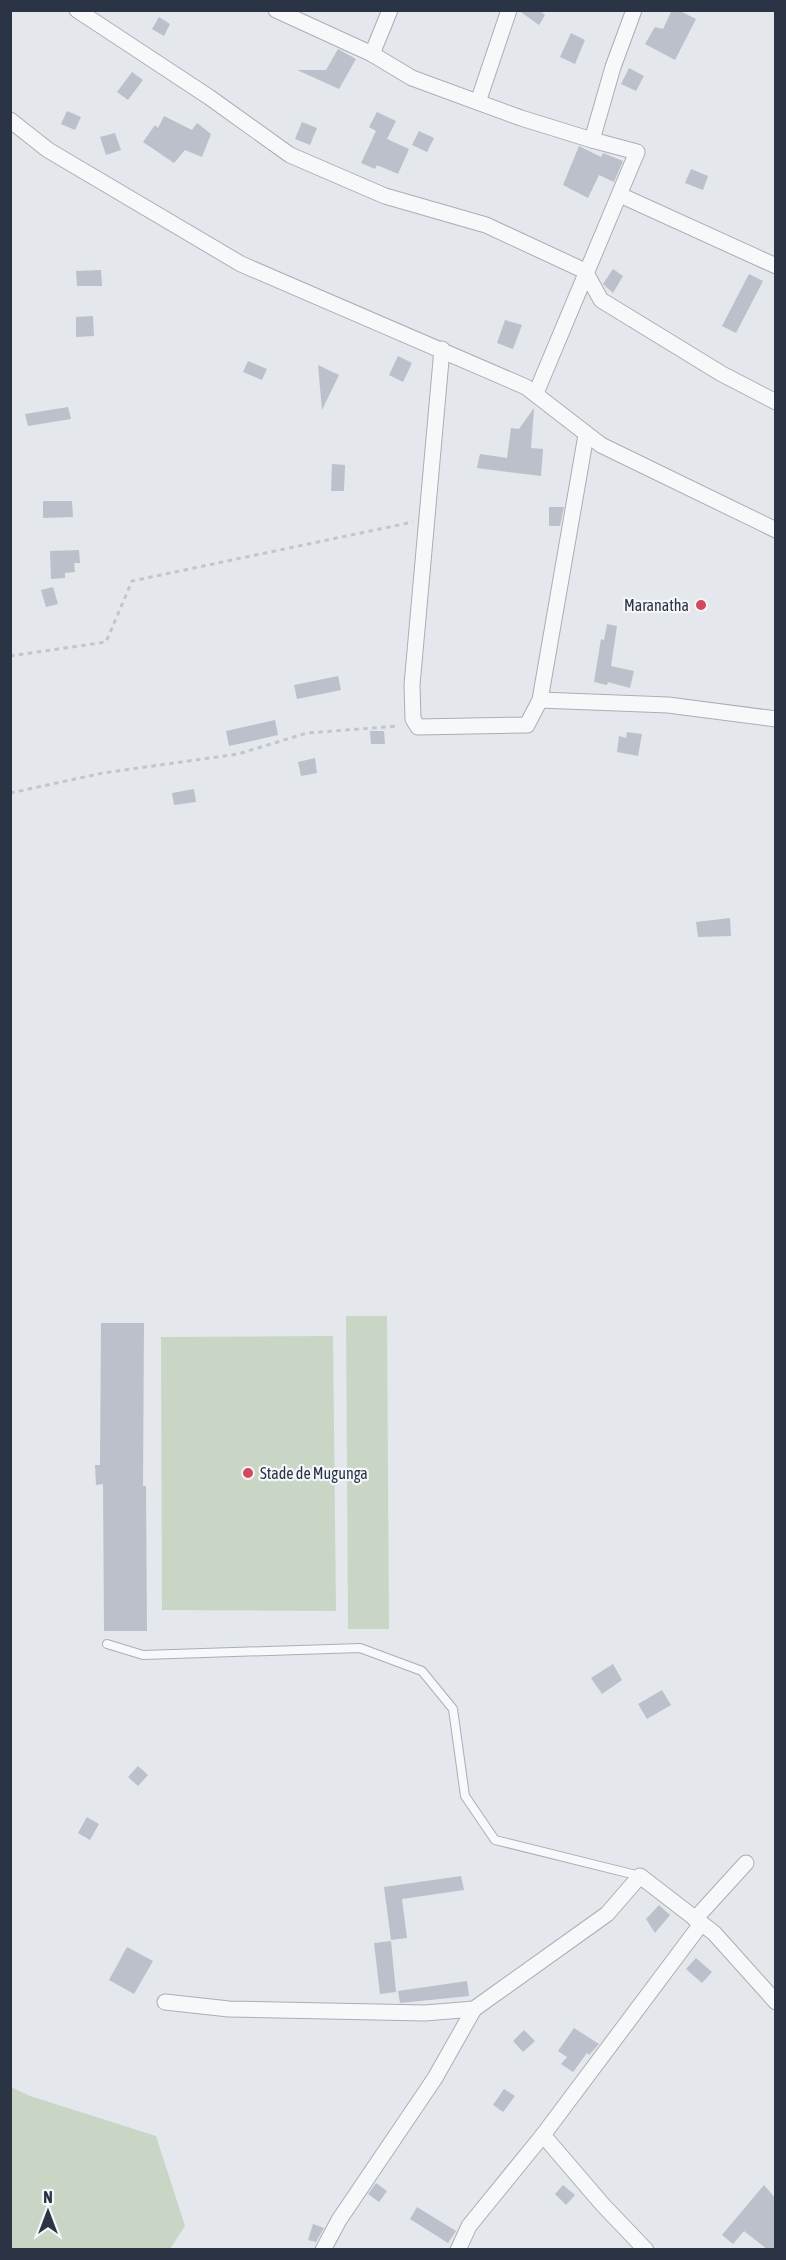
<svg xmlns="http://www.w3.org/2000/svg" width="786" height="2260" font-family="'Asap Condensed',sans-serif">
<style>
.green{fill:#c9d6c5}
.building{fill:#bbc0ca}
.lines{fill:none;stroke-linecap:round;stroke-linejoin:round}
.lane-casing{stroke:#a9aeb7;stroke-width:10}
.street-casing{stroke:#a9aeb7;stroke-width:17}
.path{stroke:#c2c5cb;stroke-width:3;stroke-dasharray:4.5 4.5;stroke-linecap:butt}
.lane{stroke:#f7f8fa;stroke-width:8}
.street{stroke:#f7f8fa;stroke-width:15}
.poi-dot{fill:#d1495b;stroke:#f4f6f9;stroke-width:2}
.labels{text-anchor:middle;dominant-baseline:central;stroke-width:4.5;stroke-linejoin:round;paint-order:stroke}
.poi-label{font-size:16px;fill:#2b3445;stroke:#f4f6f9;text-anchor:end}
</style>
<rect width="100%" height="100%" fill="#e4e7ec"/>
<g class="green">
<polygon points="346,1316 387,1316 389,1629 348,1629"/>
<polygon points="333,1336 336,1611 162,1610 161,1337"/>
<polygon points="11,2087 30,2096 156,2136 185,2226 170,2249 11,2249"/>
</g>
<g class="building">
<polygon points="518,10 539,10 545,15 539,25"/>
<polygon points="672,10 678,10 696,19 675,60 645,44 655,27 663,29"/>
<polygon points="159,17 170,24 164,36 152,29"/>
<polygon points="571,33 585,40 575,64 560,57"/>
<polygon points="338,49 356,59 339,89 297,70 326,70"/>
<polygon points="629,68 644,76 636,91 621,84"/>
<polygon points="132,72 143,80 128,100 117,92"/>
<polygon points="67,111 81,117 75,130 61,124"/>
<polygon points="377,112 396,121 387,139 409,149 398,174 377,165 375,169 361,163 376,131 369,127"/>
<polygon points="164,116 192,130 197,123 211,134 202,157 185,150 174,163 143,142 155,125 158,128"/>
<polygon points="302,122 317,128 310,145 295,139"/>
<polygon points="419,131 434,138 427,152 412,145"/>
<polygon points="115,133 121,150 106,155 100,137"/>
<polygon points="579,146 601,157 603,153 623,161 614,182 599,175 588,198 563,185"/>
<polygon points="691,169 708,176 703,190 685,183"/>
<polygon points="613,269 623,276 613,293 603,284"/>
<polygon points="101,270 102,286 77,286 76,271"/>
<polygon points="749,274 763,281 736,333 722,326"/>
<polygon points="93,316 94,336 76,337 76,317"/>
<polygon points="505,320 522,325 513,349 497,343"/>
<polygon points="398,356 412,363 403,382 389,375"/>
<polygon points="248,361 267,369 262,380 243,372"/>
<polygon points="318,365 339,375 322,410"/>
<polygon points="68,407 71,419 28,426 25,414"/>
<polygon points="534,408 531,448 543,449 541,476 477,468 480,454 507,458 511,428 519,429"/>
<polygon points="332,464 345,465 344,491 331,491"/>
<polygon points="43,501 72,501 73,517 43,518"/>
<polygon points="549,507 564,507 560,526 549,526"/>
<polygon points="79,550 80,563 74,563 75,572 65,573 65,578 51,579 50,551"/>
<polygon points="53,587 58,604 46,607 41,590"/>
<polygon points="607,624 617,626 611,666 634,671 630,688 608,682 607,685 594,682 601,639 604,640"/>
<polygon points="338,676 341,690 297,699 294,685"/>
<polygon points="275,720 278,735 229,746 226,731"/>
<polygon points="370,731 384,731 385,744 371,744"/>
<polygon points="627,732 642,734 638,756 617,752 619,736 626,738"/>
<polygon points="315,758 317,773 301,776 298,762"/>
<polygon points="194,789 196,802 174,805 172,793"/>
<polygon points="730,918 731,936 698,937 696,922"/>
<polygon points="101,1323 144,1323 143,1486 146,1486 147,1631 104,1631 103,1484 96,1485 95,1465 100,1465"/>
<polygon points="613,1664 622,1680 602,1694 591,1678"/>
<polygon points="662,1690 671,1705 647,1719 638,1704"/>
<polygon points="138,1766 148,1775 138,1786 128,1777"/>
<polygon points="87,1817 99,1824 90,1840 78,1833"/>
<polygon points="461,1876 464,1890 402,1899 407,1938 391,1940 384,1887"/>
<polygon points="659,1905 670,1915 655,1933 646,1919"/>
<polygon points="391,1941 396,1992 380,1994 374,1943"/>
<polygon points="127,1947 153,1961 134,1994 109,1980"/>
<polygon points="696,1958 712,1972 702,1983 686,1969"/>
<polygon points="467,1981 469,1996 400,2003 398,1991"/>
<polygon points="574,2028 599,2044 589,2055 587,2053 573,2072 561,2064 567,2057 558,2051"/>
<polygon points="524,2030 535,2041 523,2052 513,2041"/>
<polygon points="504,2089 515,2096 503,2112 493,2105"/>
<polygon points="376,2183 387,2191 379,2202 368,2194"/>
<polygon points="563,2185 575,2195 566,2205 555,2194"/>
<polygon points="764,2185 776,2199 776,2250 768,2250 744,2231 733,2244 722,2235"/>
<polygon points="417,2207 456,2231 448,2243 410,2219"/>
<polygon points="313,2224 324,2228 316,2242 308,2240"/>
</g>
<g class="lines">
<defs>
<polyline id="lane" points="107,1644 143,1655 360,1648 422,1671 453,1709 465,1796 495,1840 640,1876"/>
<g id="street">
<polyline points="77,10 209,97 290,155 385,196 486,225 585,271 601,300 722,374 776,402"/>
<polyline points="276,10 372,54 412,78 521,118 592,140"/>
<polyline points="372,54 390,10"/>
<polyline points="478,102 509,10"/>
<polyline points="10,120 48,150 241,264 526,387 601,445 776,530"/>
<polyline points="620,195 776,266"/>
<polyline points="442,349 412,685 413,719 418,727 527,725 540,700 586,435"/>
<polyline points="536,393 637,152 592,140 613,67 634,10"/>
<polyline points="540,700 668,705 776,719"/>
<polyline points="695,1919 746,1863"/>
<polyline points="165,2002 229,2009 425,2013 474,2009 607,1914 640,1876 714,1933 776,2002"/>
<polyline points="543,2135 603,2205 646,2250"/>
<polyline points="323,2250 339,2220 435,2078 474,2009"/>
<polyline points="458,2250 469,2226 543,2135 701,1924"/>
</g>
</defs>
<use href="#lane" class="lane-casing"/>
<use href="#street" class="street-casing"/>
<g class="path">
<polyline points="10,656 106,642 132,581 413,522"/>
<polyline points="10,793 103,773 238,754 307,733 399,726"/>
</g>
<use href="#lane" class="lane"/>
<use href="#street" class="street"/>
</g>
<g class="poi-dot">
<circle cx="701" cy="605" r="6"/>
<circle cx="248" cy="1473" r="6"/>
</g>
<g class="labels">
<g class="poi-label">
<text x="689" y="605">Maranatha</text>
<text x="260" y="1473" text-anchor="start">Stade de Mugunga</text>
</g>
</g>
<rect width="786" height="2260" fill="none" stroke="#2b3445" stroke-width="24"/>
<g transform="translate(48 2212)" stroke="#f4f6f9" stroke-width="4.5" paint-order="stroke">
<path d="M0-4.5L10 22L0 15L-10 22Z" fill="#2b3445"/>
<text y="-9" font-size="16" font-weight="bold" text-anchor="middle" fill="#2b3445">N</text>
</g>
</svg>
